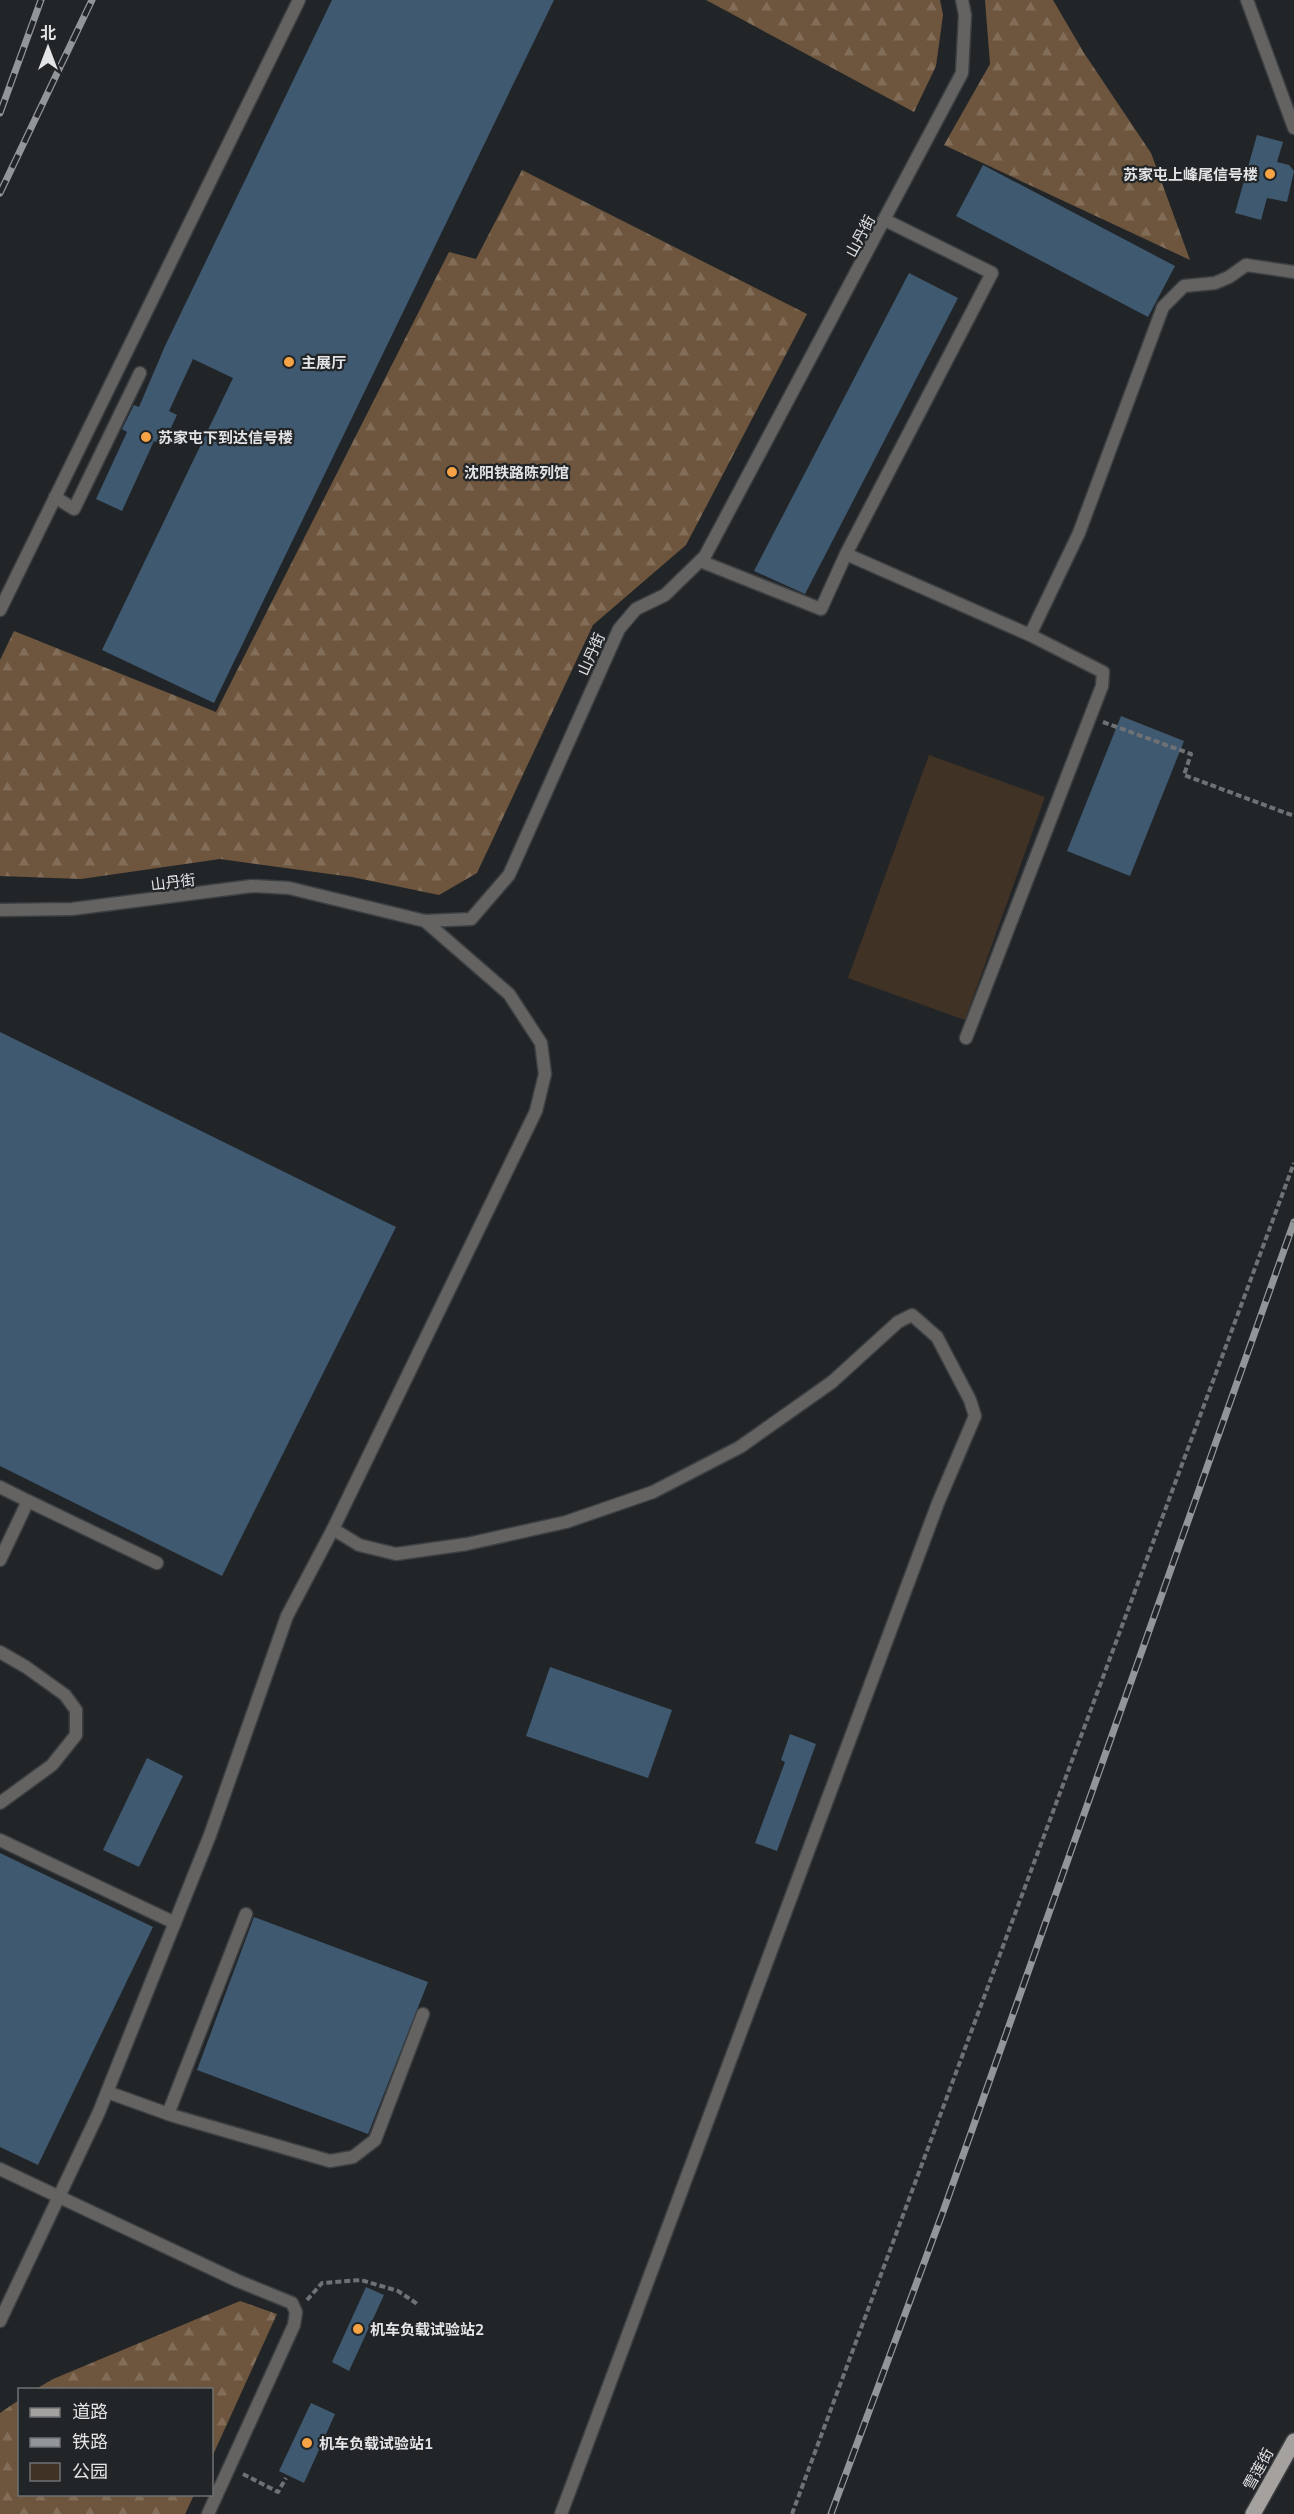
<svg xmlns="http://www.w3.org/2000/svg" width="1294" height="2514" font-family="Mulish,'Noto Sans SC',sans-serif">
<style>
.green{fill:#403225}
.forest{fill:url(#forest-firs)}
.building{fill:#3f5970}
.lines{fill:none;stroke-linecap:round;stroke-linejoin:round}
.lane-casing{stroke:#3d4043;stroke-width:15}
.primary-casing{stroke:#3d4043;stroke-width:18}
.path{stroke:#6f7275;stroke-width:4;stroke-dasharray:6 3;stroke-linecap:butt}
.lane{stroke:#646361;stroke-width:12}
.primary{stroke:#a4a19e;stroke-width:15}
.rail-casing{stroke:#939698;stroke-width:7}
.rail{stroke:#222528;stroke-width:4.5;stroke-dasharray:14;stroke-linecap:butt}
.poi-dot{fill:#f5a345;stroke:#222528;stroke-width:2}
.labels{text-anchor:middle;dominant-baseline:central;stroke-width:4.5;stroke-linejoin:round;paint-order:stroke}
.poi-label{font-size:15px;font-weight:bold;fill:#e2e4e6;stroke:#222528;text-anchor:start}
.street-label{font-size:15px;fill:#e2e4e6;stroke:#222528}
</style>
<defs>
<pattern id="forest-firs" width="22" height="20" patternUnits="userSpaceOnUse" patternTransform="scale(1.5)"><rect width="22" height="20" fill="#6e553d"/><path d="M5 1l3.5 6h-7zM16 11l3.5 6h-7z" fill="#826d59"/></pattern>
</defs>
<rect width="100%" height="100%" fill="#222528"/>
<polygon class="green" points="929,755 1045,797 965,1020 848,978"/>
<g class="forest">
<polygon points="706,0 940,0 943,15 936,66 914,112"/>
<polygon points="985,0 1053,0 1084,53 1151,153 1190,260 944,145 990,64"/>
<polygon points="522,170 807,314 686,545 593,625 477,873 439,895 352,877 220,859 81,879 0,876 0,660 14,631 216,712 449,252 476,259"/>
<polygon points="240,2301 277,2314 212,2457 212,2390 36,2389 53,2379"/>
<polygon points="19,2400 20,2494 194,2495 185,2514 0,2514 0,2413"/>
</g>
<g class="building">
<polygon points="332,0 554,0 214,703 102,650 233,378 193,359 169,411 177,415 163,445 154,441 122,511 96,499 127,432 122,429 134,405 139,407 165,346"/>
<polygon points="1257,135 1283,142 1277,162 1289,165 1294,171 1287,202 1267,198 1261,220 1235,213"/>
<polygon points="983,165 1175,266 1148,317 956,216"/>
<polygon points="909,273 958,298 805,594 754,571"/>
<polygon points="1121,716 1184,741 1130,876 1067,851"/>
<polygon points="0,1032 396,1227 222,1576 0,1466"/>
<polygon points="550,1667 672,1710 648,1778 526,1736"/>
<polygon points="790,1734 816,1744 777,1851 755,1843 785,1762 781,1760"/>
<polygon points="147,1758 183,1776 139,1867 103,1850"/>
<polygon points="0,1853 153,1927 38,2165 0,2147"/>
<polygon points="254,1917 428,1982 368,2134 197,2070"/>
<polygon points="366,2287 384,2295 349,2371 332,2362"/>
<polygon points="311,2403 335,2414 304,2483 279,2471"/>
</g>
<g class="lines">
<defs>
<g id="lane">
<polyline points="1247,0 1294,128"/>
<polyline points="55,497 74,509 140,373"/>
<polyline points="846,554 1030,635 1079,533 1163,307 1184,286 1215,283 1229,277 1246,265 1294,272"/>
<polyline points="700,561 821,609 846,554 992,273 885,220"/>
<polyline points="0,610 299,0"/>
<polyline points="0,910 72,909 252,886 289,888 425,921 471,919 509,875 619,629 636,609 665,595 705,556 962,73 965,15 962,0"/>
<polyline points="966,1038 1102,686 1103,672 1030,635"/>
<polyline points="0,1487 28,1501 0,1560"/>
<polyline points="28,1501 157,1563"/>
<polyline points="333,1529 359,1545 396,1554 467,1544 566,1522 653,1492 740,1447 832,1382 898,1322 912,1315 937,1337 970,1400 975,1416 938,1503 561,2514"/>
<polyline points="0,1652 26,1667 65,1695 76,1710 76,1735 52,1765 0,1803"/>
<polyline points="0,1840 175,1923"/>
<polyline points="107,2092 174,2116 330,2161 353,2157 375,2140 423,2014"/>
<polyline points="168,2114 246,1914"/>
<polyline points="0,2169 238,2281 292,2303 296,2312 294,2325 208,2514"/>
<polyline points="0,2321 99,2112 210,1835 287,1616 333,1529 536,1111 545,1074 541,1043 509,994 425,921"/>
</g>
<polyline id="primary" points="1253,2514 1294,2441"/>
</defs>
<use href="#lane" class="lane-casing"/>
<use href="#primary" class="primary-casing"/>
<g class="path">
<polyline points="1103,722 1191,754 1184,775 1294,816"/>
<polyline points="307,2300 322,2283 361,2280 398,2291 419,2305"/>
<polyline points="243,2474 278,2492 286,2478"/>
<polyline points="792,2514 1294,1163"/>
</g>
<use href="#lane" class="lane"/>
<use href="#primary" class="primary"/>
<defs>
<g id="rail">
<polyline points="0,113 41,0"/>
<polyline points="0,193 92,0"/>
<polyline points="831,2514 944,2209 1294,1222"/>
</g>
</defs>
<use href="#rail" class="rail-casing"/>
<use href="#rail" class="rail"/>
</g>
<g class="poi-dot">
<circle cx="1270" cy="174" r="6"/>
<circle cx="289" cy="362" r="6"/>
<circle cx="146" cy="437" r="6"/>
<circle cx="452" cy="472" r="6"/>
<circle cx="358" cy="2329" r="6"/>
<circle cx="307" cy="2443" r="6"/>
</g>
<g class="labels">
<g class="poi-label">
<text x="1258" y="174" text-anchor="end">苏家屯上峰尾信号楼</text>
<text x="301" y="362">主展厅</text>
<text x="158" y="437">苏家屯下到达信号楼</text>
<text x="464" y="472">沈阳铁路陈列馆</text>
<text x="370" y="2329">机车负载试验站2</text>
<text x="319" y="2443">机车负载试验站1</text>
</g>
<g class="street-label">
<text transform="translate(860 236) rotate(-62)">山丹街</text>
<text transform="translate(591 654) rotate(-66)">山丹街</text>
<text transform="translate(173 882) rotate(-7)">山丹街</text>
<text transform="translate(1258 2469) rotate(-61)">雪莲街</text>
</g>
</g>
<rect x="18" y="2388" width="195" height="108" fill="#222528" stroke="#6f7174" stroke-width="1.5"/>
<rect x="30" y="2408" width="30" height="9" fill="#a4a19e" stroke="#6f7174" stroke-width="1.5"/>
<text x="72" y="2418" font-size="18" fill="#e2e4e6">道路</text>
<rect x="30" y="2438" width="30" height="9" fill="#939698" stroke="#6f7174" stroke-width="1.5"/>
<text x="72" y="2448" font-size="18" fill="#e2e4e6">铁路</text>
<rect x="30" y="2463" width="30" height="18" fill="#403225" stroke="#6f7174" stroke-width="1.5"/>
<text x="72" y="2478" font-size="18" fill="#e2e4e6">公园</text>
<g transform="translate(48 48)" stroke="#222528" stroke-width="4.5" paint-order="stroke">
<path d="M0-4.5L10 22L0 15L-10 22Z" fill="#e2e4e6"/>
<text y="-9" font-size="16" font-weight="bold" text-anchor="middle" fill="#e2e4e6">北</text>
</g>
</svg>
